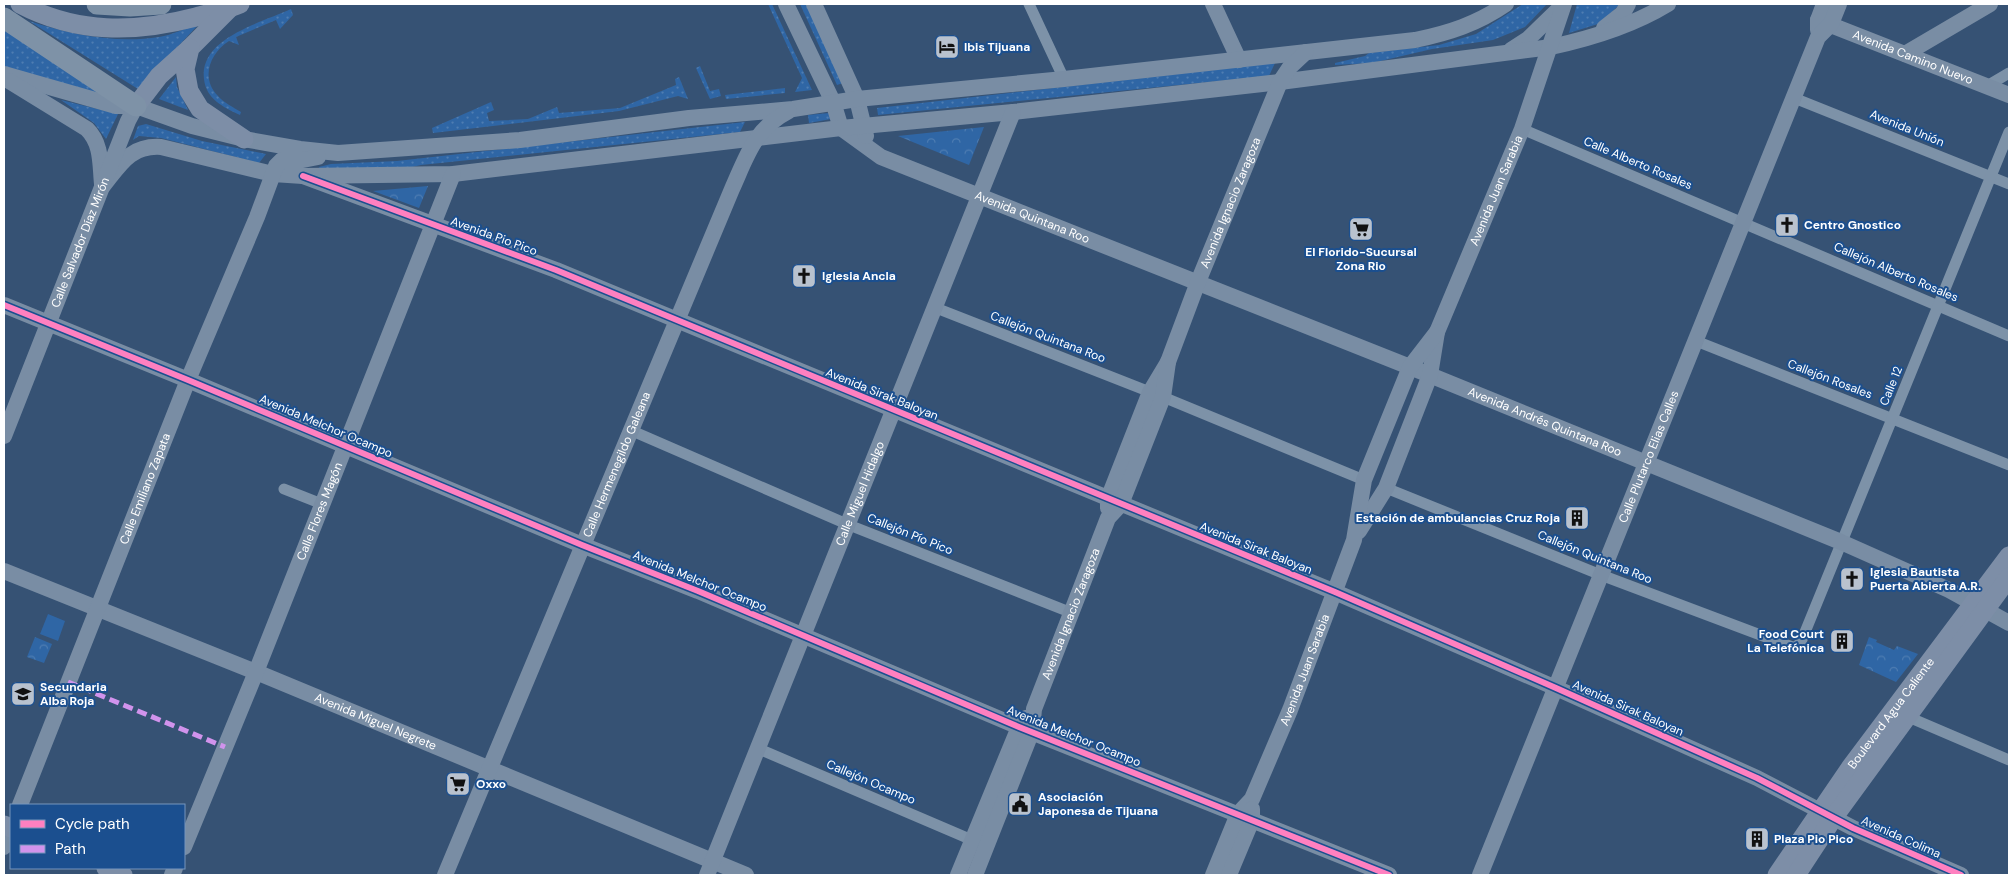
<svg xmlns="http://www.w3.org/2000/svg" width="2013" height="879" font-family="'DM Sans',sans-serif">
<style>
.grass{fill:url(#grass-dots)}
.park{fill:url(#park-crowns)}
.pitch{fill:#2f66a5}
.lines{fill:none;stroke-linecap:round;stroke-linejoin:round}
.street{stroke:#7d92a8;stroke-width:11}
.secondary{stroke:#798da4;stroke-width:16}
.primary{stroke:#7d8ea7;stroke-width:19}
.highway{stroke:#7e92a7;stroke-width:21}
.quiet{stroke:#d193ec;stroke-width:5;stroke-dasharray:10 5;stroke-linecap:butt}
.cycleway-casing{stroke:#1b4f8f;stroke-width:9}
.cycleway{stroke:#ff80c0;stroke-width:6}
.labels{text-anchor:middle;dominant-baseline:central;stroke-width:4;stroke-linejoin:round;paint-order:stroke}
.poi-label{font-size:12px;font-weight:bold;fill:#fff;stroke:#1b4f8f;text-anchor:start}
.street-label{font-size:12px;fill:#fff;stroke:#1b4f8f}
</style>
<defs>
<pattern id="grass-dots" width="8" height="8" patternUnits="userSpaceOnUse" patternTransform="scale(1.25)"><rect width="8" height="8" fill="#2f66a5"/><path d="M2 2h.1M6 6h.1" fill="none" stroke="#4e7db2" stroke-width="1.8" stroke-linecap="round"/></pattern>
<pattern id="park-crowns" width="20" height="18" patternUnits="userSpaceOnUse" patternTransform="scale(1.25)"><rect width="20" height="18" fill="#2f66a5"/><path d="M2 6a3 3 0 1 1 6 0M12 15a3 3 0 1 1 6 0" fill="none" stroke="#4e7db2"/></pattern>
</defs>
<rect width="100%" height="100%" fill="#365274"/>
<g class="grass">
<polygon points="768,4 772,4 812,90 795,92 802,78"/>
<polygon points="800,4 806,4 843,83 837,85"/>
<polygon points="1523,4 1547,4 1525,27 1493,40 1432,49 1372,63 1335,65 1335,63 1365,56 1369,53 1439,45 1476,34"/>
<polygon points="1577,4 1620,4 1601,23 1569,33"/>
<path d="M291 9 293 15 280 29 276 20 236 37 239 45 229 41C210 53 200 78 218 96 224 103 233 107 241 112L240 115C223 107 206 99 204 79 199 38 261 23 291 9Z"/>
<path d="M29 21C69 34 115 44 159 37 172 35 186 28 199 24L138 89Z"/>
<polygon points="4,27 119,99 4,67"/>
<polygon points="1275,63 1269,76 878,115 877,108"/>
<polygon points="700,66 710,91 719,89 721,96 710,99 696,68"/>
<polygon points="176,77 177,87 188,110 159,99"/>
<polygon points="679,77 688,99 678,96 619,111 433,133 432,128 491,102 494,110 487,113 489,121 528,119 557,107 559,113 620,108 676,85 675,79"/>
<polygon points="785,88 785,93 726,99 725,95"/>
<polygon points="61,100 118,114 106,139 94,123"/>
<polygon points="829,113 831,119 809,123 808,115"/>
<polygon points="745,122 740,132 421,165 399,170 320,169 319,167 331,164 397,161"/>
<polygon points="146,124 202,141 266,154 259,163 161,138 139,136 133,140 138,126"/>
</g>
<g class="park">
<polygon points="984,127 969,165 898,136"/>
<polygon points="428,186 419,208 373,191"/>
<polygon points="35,637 52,644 44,663 27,657"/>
<polygon points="1869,637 1877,640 1876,642 1894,650 1897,646 1918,654 1896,682 1859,665"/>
</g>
<polygon class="pitch" points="48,614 65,621 58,641 40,634"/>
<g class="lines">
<g class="street">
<polyline points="1029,4 1064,79"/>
<polyline points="1987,86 2009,73"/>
<polyline points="1794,98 2009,184"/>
<polyline points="1522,129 2009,336"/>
<polyline points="936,308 1150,392"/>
<polyline points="1696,341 2009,465"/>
<polyline points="1163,397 1364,480"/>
<polyline points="630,430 849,525 1072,613"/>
<polyline points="1386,488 1601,575 1795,648 1801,642 2009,132"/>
<polyline points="284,489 322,504"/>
<polyline points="1906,716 2009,760"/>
<polyline points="759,749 972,840"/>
</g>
<g class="secondary">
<path id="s1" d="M786 4 833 102 841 128 881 157 1410 367 1841 542 1949 590 2009 623"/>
<polyline points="814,4 857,99 866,136"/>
<polyline points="1213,4 1239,60"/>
<path id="s2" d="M1818 20 2009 95"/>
<polyline points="1604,28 1623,13 1628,4"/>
<polyline points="1818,30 1818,20 1824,4"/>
<polyline points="1511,50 1528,39 1562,6"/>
<polyline points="1905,54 1990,4"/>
<path d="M4 74 116 106H136L192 126 244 139 300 149 338 153 520 140 689 118 793 109 857 99 1064 79 1415 40C1449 33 1477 24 1506 4"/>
<path d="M9 81 87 129C102 144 100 164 102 184"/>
<polyline points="303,176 556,270 1335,592 1556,688 1757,778 1853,828 1961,875"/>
<path d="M103 186C120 165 130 145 161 147L273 174 303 176 453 174 841 128 1013 112 1280 82 1551 47C1593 38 1632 26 1668 4"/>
<polyline points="4,305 188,380 582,545 698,591 1019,727 1389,875"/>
<path id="s3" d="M4 436 128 121 136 106"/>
<path id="s4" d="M1108 508V499L1150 392 1168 362 1198 282 1280 82 1290 67 1306 52"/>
<path id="s5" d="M1359 531 1386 488 1430 375 1437 332 1522 129 1564 4"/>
<path id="s6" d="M4 571 256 672 746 875"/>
<path id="s7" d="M20 805 188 380 257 217 276 166 282 160H303L318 157"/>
<polyline points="4,847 11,828"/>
<path id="s8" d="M184 847 256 672 453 174"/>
<polyline points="172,875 175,868"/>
<path id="s9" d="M445 875 732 189C747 156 754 129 789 111"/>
<path id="s10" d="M707 875 1013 112"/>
<polyline points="958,875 1019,727 1026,718"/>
<path id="s11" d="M975 875 1032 731 1034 709 1108 518 1121 504 1163 397 1168 362"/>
<path id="s12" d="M1213 875 1238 814 1252 799 1290 710 1354 540 1364 480 1410 367 1437 332"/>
<polyline points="1229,875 1252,820 1252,809"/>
<path id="s13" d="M1480 875 1818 37 1831 24 1839 4"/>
</g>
<g class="primary">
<path d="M20 4C77 34 135 33 196 17 210 13 226 10 240 4"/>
<polyline points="229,9 190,48 185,69 189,91 200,109 244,139"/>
<polyline points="136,106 159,76 190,48"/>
<polyline points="4,825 11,828"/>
<polyline points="106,868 123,875"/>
<path id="s14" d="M1777 875 1850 768 2009 556"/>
<polyline points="1796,875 1834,817 2009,577"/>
</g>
<g class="highway">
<polyline points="97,4 130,6 161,4"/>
<polyline points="4,18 136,106"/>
</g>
<polyline class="quiet" points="68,682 225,747"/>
<defs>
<g id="cycleway">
<polyline points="303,176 556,270 1335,592 1556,688 1757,778 1853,828 1961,875"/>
<polyline points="4,305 188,380 582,545 698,591 1019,727 1389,875"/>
</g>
</defs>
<use href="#cycleway" class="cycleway-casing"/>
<use href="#cycleway" class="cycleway"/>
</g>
<defs>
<symbol id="hotel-square" viewBox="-11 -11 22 22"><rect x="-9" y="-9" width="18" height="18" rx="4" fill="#b9c2ce" stroke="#1b4f8f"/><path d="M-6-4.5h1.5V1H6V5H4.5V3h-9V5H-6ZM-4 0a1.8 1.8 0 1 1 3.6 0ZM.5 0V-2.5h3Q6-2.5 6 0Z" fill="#111"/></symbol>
<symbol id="church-square" viewBox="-11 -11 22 22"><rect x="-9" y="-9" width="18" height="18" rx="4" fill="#b9c2ce" stroke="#1b4f8f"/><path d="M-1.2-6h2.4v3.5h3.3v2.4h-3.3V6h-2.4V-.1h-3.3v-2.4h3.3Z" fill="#111"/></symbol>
<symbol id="supermarket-square" viewBox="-11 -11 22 22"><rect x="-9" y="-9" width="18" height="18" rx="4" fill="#b9c2ce" stroke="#1b4f8f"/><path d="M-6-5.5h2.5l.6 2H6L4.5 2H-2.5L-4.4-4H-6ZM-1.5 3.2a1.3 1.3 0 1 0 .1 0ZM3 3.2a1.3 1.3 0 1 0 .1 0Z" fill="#111"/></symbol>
<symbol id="building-square" viewBox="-11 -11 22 22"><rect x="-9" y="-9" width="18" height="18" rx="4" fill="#b9c2ce" stroke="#1b4f8f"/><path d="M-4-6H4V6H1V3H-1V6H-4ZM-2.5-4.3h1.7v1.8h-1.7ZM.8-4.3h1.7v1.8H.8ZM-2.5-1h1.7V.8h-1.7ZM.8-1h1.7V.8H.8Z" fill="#111"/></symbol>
<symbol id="school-square" viewBox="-11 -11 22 22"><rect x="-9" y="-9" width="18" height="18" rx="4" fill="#b9c2ce" stroke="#1b4f8f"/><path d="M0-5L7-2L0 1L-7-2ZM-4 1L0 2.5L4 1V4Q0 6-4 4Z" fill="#111"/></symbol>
<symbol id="civic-square" viewBox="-11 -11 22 22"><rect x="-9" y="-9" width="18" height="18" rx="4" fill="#b9c2ce" stroke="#1b4f8f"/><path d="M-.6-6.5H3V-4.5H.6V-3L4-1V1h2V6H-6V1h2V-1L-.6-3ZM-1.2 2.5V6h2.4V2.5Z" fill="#111"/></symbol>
</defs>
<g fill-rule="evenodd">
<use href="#hotel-square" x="933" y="33" width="28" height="28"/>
<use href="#church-square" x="1773" y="211" width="28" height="28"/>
<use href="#supermarket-square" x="1347" y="215" width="28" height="28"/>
<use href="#church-square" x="790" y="262" width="28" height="28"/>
<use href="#building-square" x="1563" y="504" width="28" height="28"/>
<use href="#church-square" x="1838" y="565" width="28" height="28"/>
<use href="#building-square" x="1828" y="627" width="28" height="28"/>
<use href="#school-square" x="9" y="680" width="28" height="28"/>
<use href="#supermarket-square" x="444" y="770" width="28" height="28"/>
<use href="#civic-square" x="1006" y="790" width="28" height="28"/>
<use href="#building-square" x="1743" y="825" width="28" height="28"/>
</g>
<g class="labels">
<g class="poi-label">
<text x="964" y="47">Ibis Tijuana</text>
<text x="1804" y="225">Centro Gnostico</text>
<text x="1361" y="252" text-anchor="middle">El Florido-Sucursal<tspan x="1361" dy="14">Zona Rio</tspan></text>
<text x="822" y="276">Iglesia Ancla</text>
<text x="1560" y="518" text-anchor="end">Estación de ambulancias Cruz Roja</text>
<text x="1870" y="572">Iglesia Bautista<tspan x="1870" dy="14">Puerta Abierta A.R.</tspan></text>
<text x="1824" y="634" text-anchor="end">Food Court<tspan x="1824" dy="14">La Telefónica</tspan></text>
<text x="40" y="687">Secundaria<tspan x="40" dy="14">Alba Roja</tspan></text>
<text x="476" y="784">Oxxo</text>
<text x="1038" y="797">Asociación<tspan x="1038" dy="14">Japonesa de Tijuana</tspan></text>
<text x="1774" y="839">Plaza Pio Pico</text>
</g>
<g class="street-label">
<text stroke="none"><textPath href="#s2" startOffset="102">Avenida Camino Nuevo</textPath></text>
<text transform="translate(1907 128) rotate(22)">Avenida Unión</text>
<text transform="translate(1638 163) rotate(23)">Calle Alberto Rosales</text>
<text stroke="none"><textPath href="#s5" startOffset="369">Avenida Juan Sarabia</textPath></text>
<text stroke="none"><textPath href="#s4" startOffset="330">Avenida Ignacio Zaragoza</textPath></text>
<text stroke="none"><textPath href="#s1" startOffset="348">Avenida Quintana Roo</textPath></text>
<text transform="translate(494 236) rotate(20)">Avenida Pio Pico</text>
<text stroke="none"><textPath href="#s3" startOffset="208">Calle Salvador Díaz Mirón</textPath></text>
<text transform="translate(1896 272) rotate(23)">Callejón Alberto Rosales</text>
<text transform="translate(1048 337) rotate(21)">Callejón Quintana Roo</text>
<text transform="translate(1830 379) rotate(21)">Callejón Rosales</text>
<text transform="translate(1891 386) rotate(-68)">Calle 12</text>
<text transform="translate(882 394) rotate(22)">Avenida Sirak Baloyan</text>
<text stroke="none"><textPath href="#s1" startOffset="900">Avenida Andrés Quintana Roo</textPath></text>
<text transform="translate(326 426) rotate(23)">Avenida Melchor Ocampo</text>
<text stroke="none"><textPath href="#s13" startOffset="451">Calle Plutarco Elias Calles</textPath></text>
<text stroke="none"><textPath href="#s9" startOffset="445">Calle Hermenegildo Galeana</textPath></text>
<text stroke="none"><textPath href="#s7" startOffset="340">Calle Emiliano Zapata</textPath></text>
<text stroke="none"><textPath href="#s10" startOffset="411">Calle Miguel Hidalgo</textPath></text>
<text stroke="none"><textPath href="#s8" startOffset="362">Calle Flores Magón</textPath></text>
<text transform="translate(910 534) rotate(22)">Callejón Pío Pico</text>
<text transform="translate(1256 548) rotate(22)">Avenida Sirak Baloyan</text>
<text transform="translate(1595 557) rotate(22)">Callejón Quintana Roo</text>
<text transform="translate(700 581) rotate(22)">Avenida Melchor Ocampo</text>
<text stroke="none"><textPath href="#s11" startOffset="279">Avenida Ignacio Zaragoza</textPath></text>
<text stroke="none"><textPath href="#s12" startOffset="226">Avenida Juan Sarabia</textPath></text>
<text transform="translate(1628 708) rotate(24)">Avenida Sirak Baloyan</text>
<text stroke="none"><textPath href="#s14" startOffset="198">Boulevard Agua Caliente</textPath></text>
<text stroke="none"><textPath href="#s6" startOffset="401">Avenida Miguel Negrete</textPath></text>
<text transform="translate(1074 736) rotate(22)">Avenida Melchor Ocampo</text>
<text transform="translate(871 782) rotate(23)">Callejón Ocampo</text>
<text transform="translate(1901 837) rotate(24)">Avenida Colima</text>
</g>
</g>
<rect width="2013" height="879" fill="none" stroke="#ffffff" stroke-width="10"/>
<rect x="10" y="804" width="175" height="65" fill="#1b4f8f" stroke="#7695bc"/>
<rect x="20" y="820" width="25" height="8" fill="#ff80c0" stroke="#7695bc"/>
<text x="55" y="829" font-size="15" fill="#ffffff">Cycle path</text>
<rect x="20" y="845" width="25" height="8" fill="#d193ec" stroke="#7695bc"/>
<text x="55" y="854" font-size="15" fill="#ffffff">Path</text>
</svg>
